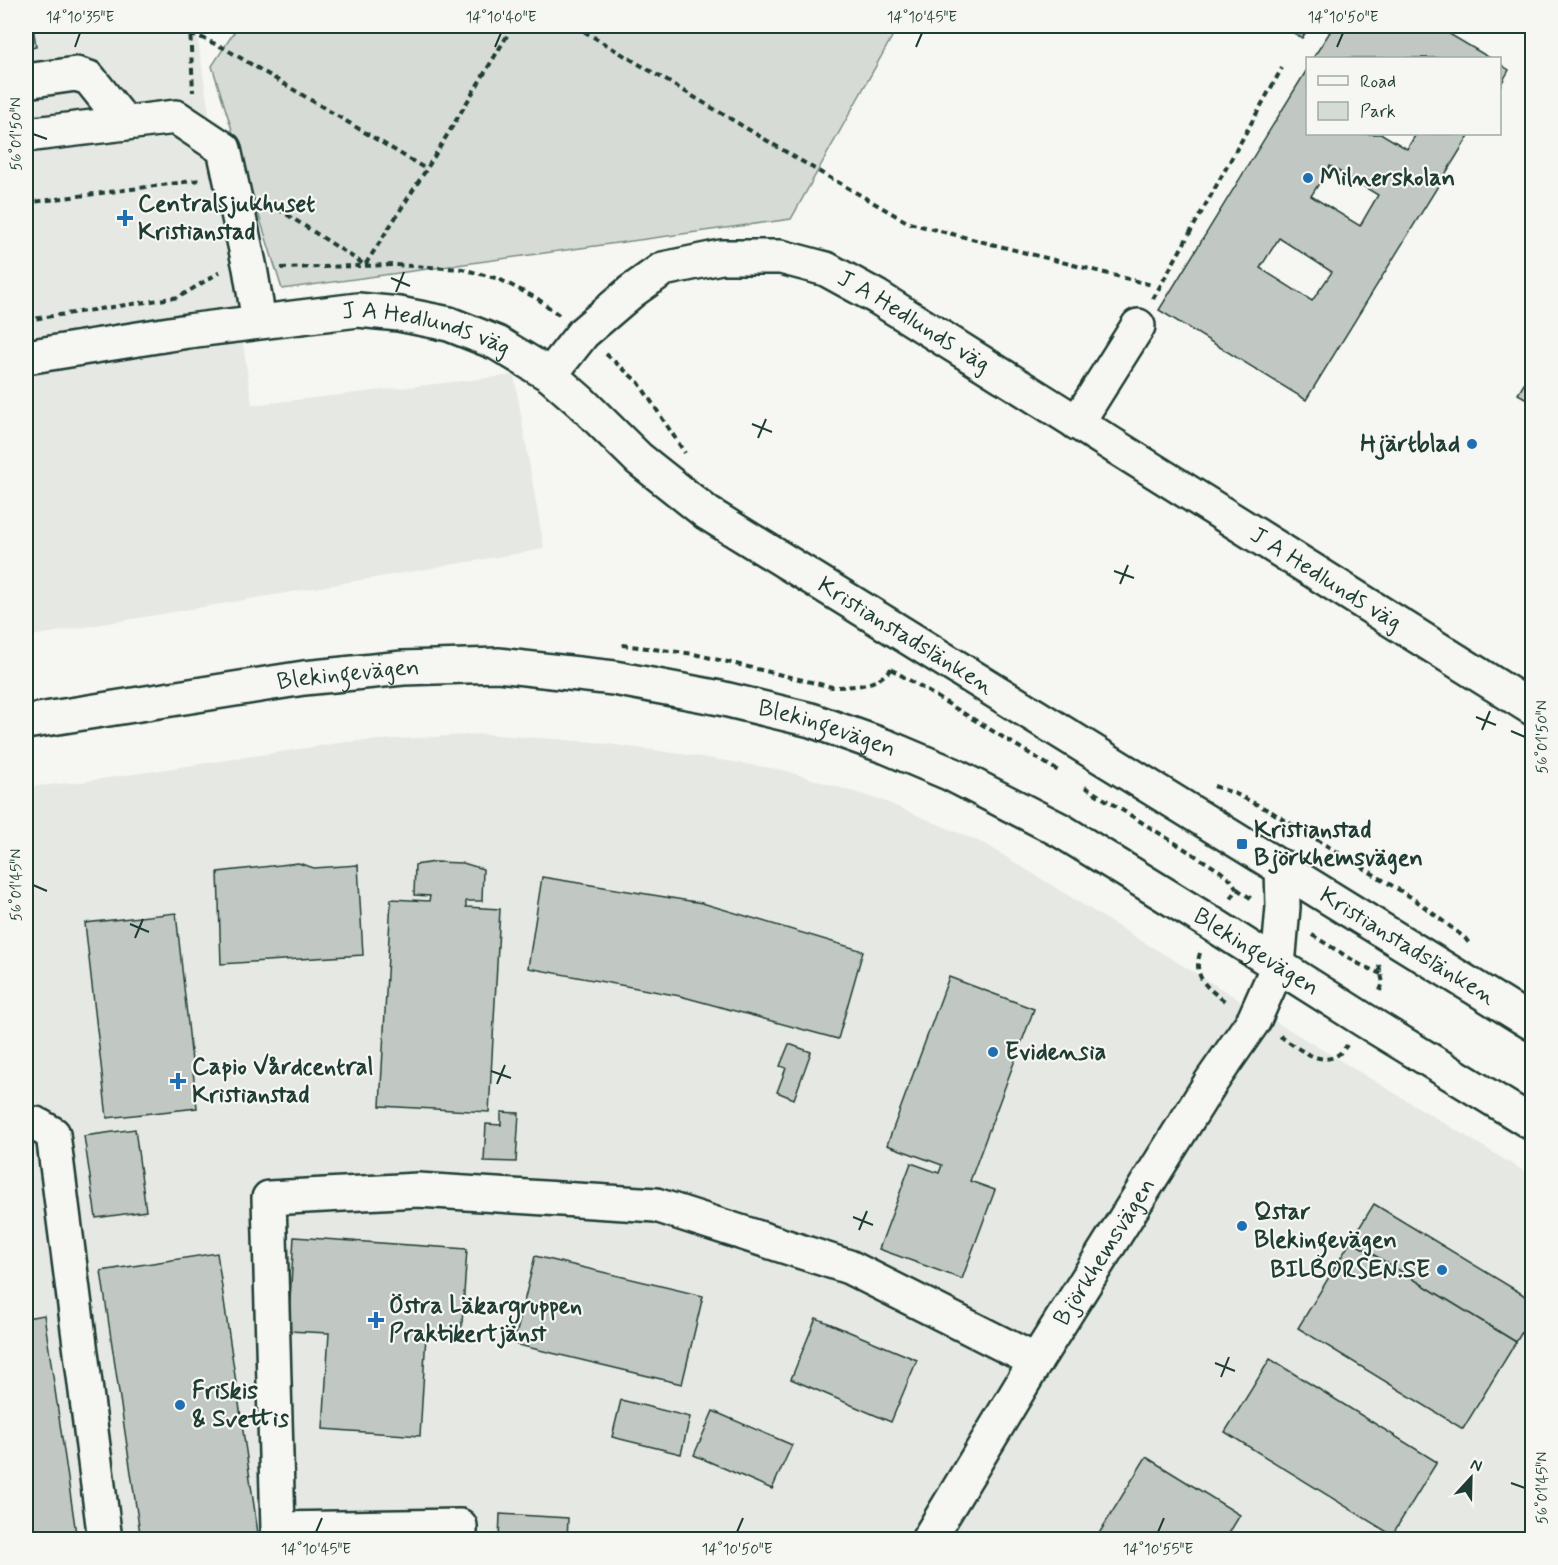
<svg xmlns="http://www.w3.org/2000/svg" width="1558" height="1565" font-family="Mynerve,sans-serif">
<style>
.built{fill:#e6e8e4}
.green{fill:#d6dbd6;stroke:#7a8c85;stroke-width:1.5}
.building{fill:#c1c8c3;stroke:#1f3d34;stroke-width:1.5;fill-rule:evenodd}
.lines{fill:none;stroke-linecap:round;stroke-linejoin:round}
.minor-casing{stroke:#1f3d34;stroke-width:38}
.major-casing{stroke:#1f3d34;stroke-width:38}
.path{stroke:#1f3d34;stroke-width:4;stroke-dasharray:6 4.5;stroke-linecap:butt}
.minor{stroke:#f6f6f2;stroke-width:33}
.major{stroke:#f6f6f2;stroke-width:33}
.ticks{fill:none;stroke:#1f3d34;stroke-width:2}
.poi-dot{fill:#1f6fb2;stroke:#f6f6f2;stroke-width:2}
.labels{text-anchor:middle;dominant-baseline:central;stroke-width:4.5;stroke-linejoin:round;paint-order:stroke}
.poi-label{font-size:24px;font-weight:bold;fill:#1f3d34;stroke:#f6f6f2;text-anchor:start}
.street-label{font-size:24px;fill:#1f3d34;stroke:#f6f6f2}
.neatline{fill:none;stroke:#1f3d34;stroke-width:2}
.ticks-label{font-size:15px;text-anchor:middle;fill:#1f3d34}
</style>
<rect width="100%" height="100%" fill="#f6f6f2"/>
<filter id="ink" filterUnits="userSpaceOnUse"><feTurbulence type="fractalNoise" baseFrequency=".0167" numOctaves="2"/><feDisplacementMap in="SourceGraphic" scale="12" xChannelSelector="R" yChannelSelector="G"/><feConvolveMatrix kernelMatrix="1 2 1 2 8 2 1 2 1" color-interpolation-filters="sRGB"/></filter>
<g filter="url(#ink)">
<g class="built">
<polygon points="26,26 196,26 252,405 514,375 544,549 26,637"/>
<polygon points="484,734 593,742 681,754 783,770 886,802 987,845 1122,929 1532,1176 1532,1539 26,1540 26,787 81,782 346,742"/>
</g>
<polygon class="green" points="238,26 898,26 791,219 282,289 212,66"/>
<g class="building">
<polygon points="26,26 33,26 36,47 26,49"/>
<polygon points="1282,26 1310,26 1302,38"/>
<polygon points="1320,26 1436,26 1490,58 1313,58 1330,32"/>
<polygon points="1500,64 1509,70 1500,86"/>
<path d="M1308 68V134H1382L1407 149 1416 134H1470L1306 400 1159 310ZM1330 166 1378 195 1360 226 1311 196ZM1279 238 1332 272 1312 301 1260 268Z"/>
<polygon points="1532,371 1532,402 1518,394"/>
<polygon points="435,862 463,863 483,869 482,901 466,901 466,907 500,909 489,1112 380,1106 391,899 429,901 430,896 414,895 415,865"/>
<polygon points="298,863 314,868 358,865 363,955 221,964 218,872"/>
<polygon points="542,877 702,903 863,951 838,1039 680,996 528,968"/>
<polygon points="176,913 197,1108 107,1118 85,923"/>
<polygon points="949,977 1034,1009 970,1181 995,1190 962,1279 879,1249 911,1163 939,1173 942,1165 887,1145"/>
<polygon points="789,1044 811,1052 794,1099 777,1092 786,1068 780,1066"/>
<polygon points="501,1112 519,1113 516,1162 484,1161 486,1124 501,1125"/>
<polygon points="135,1129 146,1211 96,1218 84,1136"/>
<polygon points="1374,1204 1532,1300 1532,1316 1516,1342 1351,1241"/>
<polygon points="294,1237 467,1249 461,1338 426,1335 420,1436 323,1429 329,1333 288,1331"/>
<polygon points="1351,1241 1516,1342 1463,1429 1298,1328"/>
<polygon points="217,1253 259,1540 141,1540 101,1271"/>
<polygon points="535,1256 703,1296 682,1384 514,1344"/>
<polygon points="44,1315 77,1540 26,1540 26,1318"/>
<polygon points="816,1318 917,1360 891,1422 791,1379"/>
<polygon points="1270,1359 1437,1462 1392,1535 1225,1432"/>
<polygon points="621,1400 690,1417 681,1454 612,1437"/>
<polygon points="713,1411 792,1445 772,1489 694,1455"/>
<polygon points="1146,1457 1240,1515 1225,1540 1095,1540"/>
<polygon points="500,1514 568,1518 567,1540 499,1540"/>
</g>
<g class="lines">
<defs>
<g id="minor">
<polyline points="26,81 76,74 89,78 125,123"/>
<polyline points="26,135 176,117 224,149 250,268 259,321"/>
<path id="s1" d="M26 357 188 331 358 310 399 314 449 324 497 343 550 375 581 402 639 459 707 513 1532 1023"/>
<path id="s2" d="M550 375 583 333 632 291 663 269 721 257H781L826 269 877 297 1532 708"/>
<polyline points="1077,423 1138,326"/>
<polyline points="26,1125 36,1124 53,1134 105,1540"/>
<polyline points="460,1540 460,1526 278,1529 269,1198 418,1190 656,1205 849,1267 1036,1361"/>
<path id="s3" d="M928 1540 1036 1361 1211 1082 1254 1020 1278 966 1283 907 1282 867"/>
</g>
<g id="major">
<path id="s4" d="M26 722 304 678 403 668 498 665 614 678 720 698 811 720 887 747 951 774 1060 830 1214 925 1364 1020 1532 1123"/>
</g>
</defs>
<use href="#minor" class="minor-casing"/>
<use href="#major" class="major-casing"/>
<g class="path">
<polyline points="190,26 193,92"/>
<polyline points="575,26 813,168 909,223 1152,285"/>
<polyline points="190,36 200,37 224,48 426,169"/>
<polyline points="26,203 200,180"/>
<polyline points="269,203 365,265 426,170 513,26"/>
<polyline points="281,268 395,265 462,269 499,279 538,299 559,315"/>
<polyline points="1153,299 1282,68"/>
<polyline points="26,320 179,297 220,272"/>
<polyline points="606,354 639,383 685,453"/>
<path d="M622 645 694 654 832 687C855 687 880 686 894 665"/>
<polyline points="891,669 1060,772"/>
<polyline points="1214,786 1236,794 1270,811 1414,899 1465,938 1471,946"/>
<polyline points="1085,787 1220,871 1231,880 1237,889 1231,899"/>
<polyline points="1237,889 1252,899"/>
<polyline points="1312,935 1359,964 1381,974"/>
<path d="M1200 953C1192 978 1209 990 1228 1003"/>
<polyline points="1379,965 1383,983 1379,993"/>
<path d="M1280 1036C1301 1050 1328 1074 1347 1045"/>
</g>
<use href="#minor" class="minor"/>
<use href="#major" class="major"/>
</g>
</g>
<path class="ticks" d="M75 47 80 33M495 47 501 33M916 47 922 33M1337 47 1343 33M33 134 47 139M391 278 410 286M396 292 404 272M752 424 772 432M758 438 766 419M1114 571 1134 578M1120 584 1128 565M1476 717 1496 725M1482 730 1490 711M1511 731 1525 737M33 885 47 891M130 924 149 932M135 938 143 919M491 1071 511 1078M497 1084 505 1065M853 1217 873 1225M859 1230 867 1211M1215 1363 1235 1371M1221 1377 1229 1357M1511 1483 1525 1488M316 1532 322 1518M737 1532 743 1518M1158 1532 1164 1518"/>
<g class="poi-dot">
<circle cx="1308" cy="178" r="6"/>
<path d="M122 209h6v6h6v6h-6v6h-6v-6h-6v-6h6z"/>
<circle cx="1472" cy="444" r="6"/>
<rect x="1236" y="838" width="12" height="12" rx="3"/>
<circle cx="993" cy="1052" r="6"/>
<path d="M175 1072h6v6h6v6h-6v6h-6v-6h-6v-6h6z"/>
<circle cx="1242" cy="1226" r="6"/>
<circle cx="1442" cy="1270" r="6"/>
<path d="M373 1311h6v6h6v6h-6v6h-6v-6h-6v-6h6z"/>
<circle cx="180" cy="1405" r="6"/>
</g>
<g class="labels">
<g class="poi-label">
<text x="1320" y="178">Milnerskolan</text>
<text x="138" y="204">Centralsjukhuset<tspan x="138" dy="28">Kristianstad</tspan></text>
<text x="1460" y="444" text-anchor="end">Hjärtblad</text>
<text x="1254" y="830">Kristianstad<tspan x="1254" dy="28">Björkhemsvägen</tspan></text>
<text x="1005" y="1052">Evidensia</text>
<text x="192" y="1067">Capio Vårdcentral<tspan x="192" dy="28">Kristianstad</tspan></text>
<text x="1254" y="1212">Qstar<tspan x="1254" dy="28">Blekingevägen</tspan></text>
<text x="1430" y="1270" text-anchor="end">BILBORSEN.SE</text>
<text x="389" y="1306">Östra Läkargruppen<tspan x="389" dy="28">Praktikertjänst</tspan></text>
<text x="192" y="1391">Friskis<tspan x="192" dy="28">&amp; Svettis</tspan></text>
</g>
<g class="street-label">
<text stroke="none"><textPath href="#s2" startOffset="424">J A Hedlunds väg</textPath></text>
<text stroke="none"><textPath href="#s1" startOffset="406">J A Hedlunds väg</textPath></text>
<text stroke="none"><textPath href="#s2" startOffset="910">J A Hedlunds väg</textPath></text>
<text stroke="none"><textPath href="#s1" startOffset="984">Kristianstadslänken</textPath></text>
<text stroke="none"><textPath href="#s4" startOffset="326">Blekingevägen</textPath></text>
<text stroke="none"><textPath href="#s4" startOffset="812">Blekingevägen</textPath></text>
<text stroke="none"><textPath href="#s1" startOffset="1574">Kristianstadslänken</textPath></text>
<text stroke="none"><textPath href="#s4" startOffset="1298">Blekingevägen</textPath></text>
<text stroke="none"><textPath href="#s3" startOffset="338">Björkhemsvägen</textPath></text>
</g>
</g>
<rect width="1558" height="1565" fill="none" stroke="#f6f6f2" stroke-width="66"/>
<rect x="1306" y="57" width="195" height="78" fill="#f6f6f2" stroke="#a0aca6" stroke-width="1.5"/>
<rect x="1318" y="76" width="30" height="9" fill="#f6f6f2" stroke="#a0aca6" stroke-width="1.5"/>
<text x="1360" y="87" font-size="18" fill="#1f3d34">Road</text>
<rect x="1318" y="102" width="30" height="18" fill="#d6dbd6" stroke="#a0aca6" stroke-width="1.5"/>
<text x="1360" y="117" font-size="18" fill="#1f3d34">Park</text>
<g transform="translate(1471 1478) rotate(22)" stroke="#f6f6f2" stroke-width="4.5" paint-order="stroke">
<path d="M0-4.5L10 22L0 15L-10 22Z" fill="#1f3d34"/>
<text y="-9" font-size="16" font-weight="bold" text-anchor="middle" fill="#1f3d34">N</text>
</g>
<rect x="33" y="33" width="1492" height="1499" class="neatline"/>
<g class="ticks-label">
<text x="80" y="22">14°10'35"E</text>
<text x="501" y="22">14°10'40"E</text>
<text x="922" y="22">14°10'45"E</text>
<text x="1343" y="22">14°10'50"E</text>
<text transform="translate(16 134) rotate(-90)" y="5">56°01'50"N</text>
<text transform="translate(1542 737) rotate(-90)" y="5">56°01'50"N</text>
<text transform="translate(16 885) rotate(-90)" y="5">56°01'45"N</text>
<text transform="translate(1542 1488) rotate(-90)" y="5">56°01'45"N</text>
<text x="316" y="1554">14°10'45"E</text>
<text x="737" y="1554">14°10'50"E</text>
<text x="1158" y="1554">14°10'55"E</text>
</g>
</svg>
